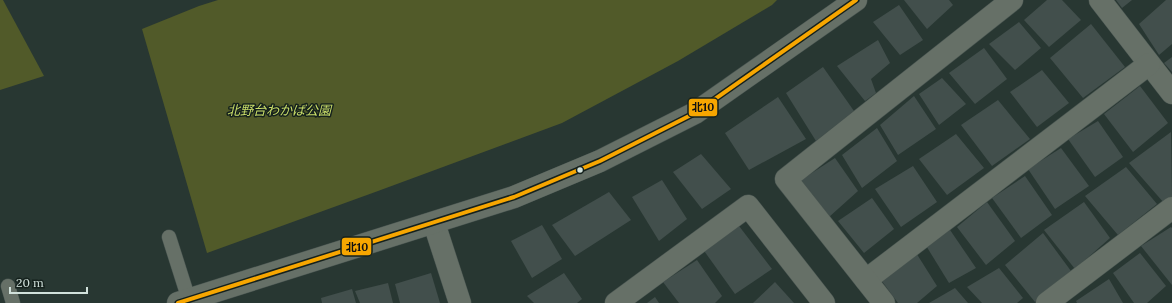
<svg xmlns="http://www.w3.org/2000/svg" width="1172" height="303" font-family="Lora,'Noto Sans JP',serif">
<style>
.green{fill:#515a29}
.building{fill:#424f4c}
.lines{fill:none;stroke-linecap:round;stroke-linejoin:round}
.service-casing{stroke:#485450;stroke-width:15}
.minor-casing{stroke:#485450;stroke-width:23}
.tertiary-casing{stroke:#485450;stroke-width:23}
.service{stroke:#667067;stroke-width:14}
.minor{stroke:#667067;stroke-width:22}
.tertiary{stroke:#667067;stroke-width:22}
.bus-1-casing{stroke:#15211d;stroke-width:7}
.bus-1{stroke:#f7a600;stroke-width:4}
.bus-dot{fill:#d1e1db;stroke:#15211d;stroke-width:1.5}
.labels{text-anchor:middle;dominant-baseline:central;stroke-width:3;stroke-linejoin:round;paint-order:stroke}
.park-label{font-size:13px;font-style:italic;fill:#cade69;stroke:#15211d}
.line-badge{stroke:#15211d;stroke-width:1.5}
.pale-badge-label{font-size:11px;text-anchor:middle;font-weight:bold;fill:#111}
</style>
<rect width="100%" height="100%" fill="#283732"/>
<g class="green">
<polygon points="0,0 3,0 44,76 0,90"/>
<polygon points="218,0 777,0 772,5 678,61 562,123 378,191 207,253 142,29 199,6"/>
</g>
<g class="building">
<polygon points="904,0 949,0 953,5 927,29"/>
<polygon points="1047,0 1062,0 1081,20 1049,47 1024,20"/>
<polygon points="1116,0 1132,0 1122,8"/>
<polygon points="1166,0 1172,0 1172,44 1159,55 1139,24"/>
<polygon points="899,5 923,40 900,55 873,22"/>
<polygon points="1019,22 1041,48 1015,70 989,44"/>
<polygon points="1091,24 1125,67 1083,98 1050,58"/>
<polygon points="878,40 890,63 871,79 876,93 865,101 837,66"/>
<polygon points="984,48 1007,79 975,104 949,73"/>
<polygon points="1172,57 1172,72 1164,63"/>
<polygon points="823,67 854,111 816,141 786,93"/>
<polygon points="1042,70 1069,103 1037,127 1010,92"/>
<polygon points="942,78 966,104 939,125 919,94"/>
<polygon points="1140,86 1168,123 1133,152 1104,114"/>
<polygon points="914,96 936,129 898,155 880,125"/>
<polygon points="778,97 806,139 749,170 725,133"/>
<polygon points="998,100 1030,139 992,166 961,125"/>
<polygon points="1098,121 1123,157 1095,177 1068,139"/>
<polygon points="877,128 897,161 862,188 842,155"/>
<polygon points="1171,132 1172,197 1164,203 1129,163"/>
<polygon points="956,134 984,168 947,195 919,159"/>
<polygon points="1061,148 1089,186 1055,209 1028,169"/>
<polygon points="701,154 731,189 702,209 673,172"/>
<polygon points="835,158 858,191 829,217 801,180"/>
<polygon points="913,166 937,202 901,227 875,189"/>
<polygon points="1126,167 1157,204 1118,235 1085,196"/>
<polygon points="1025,176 1052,215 1021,238 992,198"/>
<polygon points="662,180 687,219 659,241 632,197"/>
<polygon points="609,192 631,220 575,256 552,225"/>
<polygon points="872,198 894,229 864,253 838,221"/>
<polygon points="987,202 1015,241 986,265 957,227"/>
<polygon points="1084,202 1110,238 1075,269 1044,230"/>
<polygon points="542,225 562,259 532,278 511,241"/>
<polygon points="739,226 772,269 735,294 702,248"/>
<polygon points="948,227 976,268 949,283 925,244"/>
<polygon points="1171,227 1172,228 1172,285 1141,246"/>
<polygon points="1043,233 1071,271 1035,302 1005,265"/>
<polygon points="913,248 937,286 917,303 898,303 876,273"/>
<polygon points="1140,253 1166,286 1147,303 1134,303 1113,273"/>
<polygon points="697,260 722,296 715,303 679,303 663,282"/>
<polygon points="999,268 1023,298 1017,303 982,303 967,287"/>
<polygon points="431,273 440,303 400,303 395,284"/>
<polygon points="564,273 582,299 577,303 534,303 527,296"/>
<polygon points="1109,279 1123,303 1077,303 1076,301"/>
<polygon points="775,282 794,303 753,303"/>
<polygon points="388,283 393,303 360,303 355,291"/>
<polygon points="955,288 968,303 929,303"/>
<polygon points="352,289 356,303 322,303 321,298"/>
<polygon points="655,297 659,303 647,303"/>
</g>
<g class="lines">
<defs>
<g id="service">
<polyline points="169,237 189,300"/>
<polyline points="8,286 13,303"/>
</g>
<g id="minor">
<polyline points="1100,0 1172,93"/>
<polyline points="434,223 460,303"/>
<polyline points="866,280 1149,64"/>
<polyline points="616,303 748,206 824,303"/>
<polyline points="884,303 786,179 1012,0"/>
<polyline points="1047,303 1172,208"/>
</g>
<polyline id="tertiary" points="178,303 514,197 600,161 695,113 856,0"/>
</defs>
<use href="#service" class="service-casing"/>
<use href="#minor" class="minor-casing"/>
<use href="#tertiary" class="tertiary-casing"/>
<use href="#service" class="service"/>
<use href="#minor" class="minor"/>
<use href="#tertiary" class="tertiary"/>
<defs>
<polyline id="bus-1" points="178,303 514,197 600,161 695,113 856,0"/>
</defs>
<use href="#bus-1" class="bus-1-casing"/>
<use href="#bus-1" class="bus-1"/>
</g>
<circle class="bus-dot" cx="580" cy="170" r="3.5"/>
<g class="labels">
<g class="park-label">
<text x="279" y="110">北野台わかば公園</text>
</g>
</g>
<g class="line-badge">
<rect x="688" y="98" width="30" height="19" rx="4" fill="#f7a600"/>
<rect x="341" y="237" width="31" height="19" rx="4" fill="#f7a600"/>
</g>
<g class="pale-badge-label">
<text x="703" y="111">北10</text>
<text x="357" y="251">北10</text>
</g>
<path d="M10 287v6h77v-6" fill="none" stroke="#d1e1db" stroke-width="2"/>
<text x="16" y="287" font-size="12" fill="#d1e1db" stroke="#15211d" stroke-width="3" paint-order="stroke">20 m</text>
</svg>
